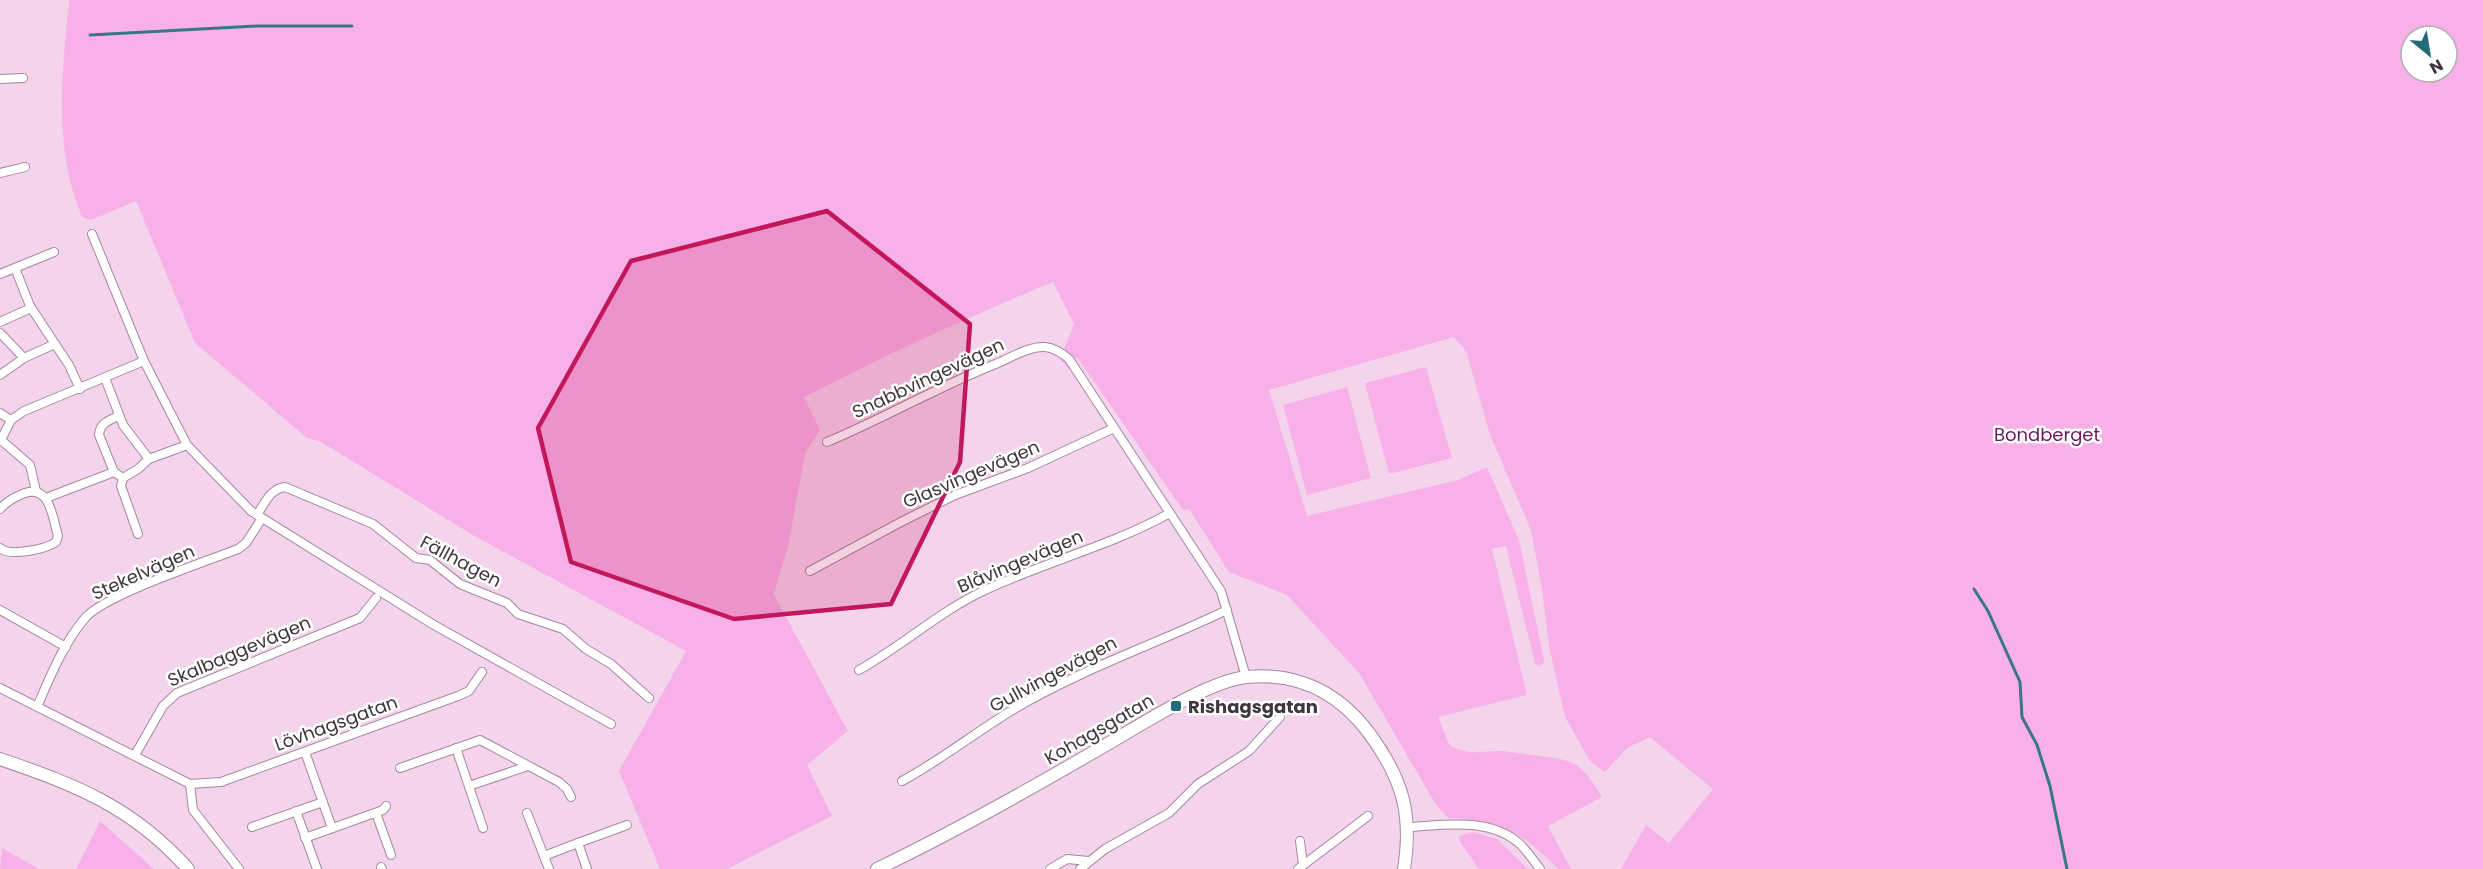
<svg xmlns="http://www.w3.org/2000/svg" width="2483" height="869" font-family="Poppins,sans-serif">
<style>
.green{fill:#f8b1e8;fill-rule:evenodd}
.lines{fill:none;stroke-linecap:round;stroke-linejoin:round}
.stream{stroke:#397684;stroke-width:3}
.street-casing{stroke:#a4879d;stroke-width:10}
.secondary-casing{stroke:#a4879d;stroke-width:14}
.street{stroke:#fff;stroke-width:8}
.secondary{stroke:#fff;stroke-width:12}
.marked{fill:#c2185b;fill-opacity:0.2;stroke:#c2185b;stroke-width:4.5;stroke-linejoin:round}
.poi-dot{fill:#236b78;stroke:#fff;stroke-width:2}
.labels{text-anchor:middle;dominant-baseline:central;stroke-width:5;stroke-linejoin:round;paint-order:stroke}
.street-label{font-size:18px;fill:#40343d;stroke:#fff}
.park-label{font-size:18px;fill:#6a175d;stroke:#fff}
.poi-label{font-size:18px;font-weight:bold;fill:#40343d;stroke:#fff;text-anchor:start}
</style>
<rect width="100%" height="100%" fill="#f4d4ec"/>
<g class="green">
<path d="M69 0H2483V869H1621L1646 825 1669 843 1713 789 1650 737 1627 748 1605 772 1590 761 1565 717 1549 646 1542 589 1531 530 1490 435 1466 351 1454 337 1269 390 1307 516 1458 480 1487 467 1519 540 1544 660 1543 664 1538 666 1535 663 1506 546 1492 549 1527 695 1438 717 1450 746C1474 756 1476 751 1499 751 1510 751 1521 754 1532 755 1572 760 1580 759 1602 797L1548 826 1571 869H1558C1522 832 1501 820 1448 818L1435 803 1359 673 1287 595 1229 572 1189 509 1183 510 1077 357 1069 369 1060 359 1074 324 1053 282C968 317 885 355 804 397L820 430 805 453 789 542 776 587 773 593 848 731 807 765 832 816 727 869H660L619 771 686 651 476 537 321 442 307 438 195 343 136 201 91 220 82 217C53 149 62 72 69 0ZM2411 36H2447V72H2411Z"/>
<polygon points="1426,367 1452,458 1389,474 1365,383"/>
<polygon points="1347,387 1371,478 1307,495 1283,405"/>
<polygon points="100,821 154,869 76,869"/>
<polygon points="1472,832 1497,839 1528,869 1479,869 1460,842 1459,836"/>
<polygon points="2,848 39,869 0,869"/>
</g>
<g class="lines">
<g class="stream">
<polyline points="90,35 257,26 352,26"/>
<polyline points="1974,589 1988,611 2020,682 2022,717 2037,745 2050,786 2067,869"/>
</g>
<defs>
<g id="street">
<polyline points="0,79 23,78"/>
<polyline points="0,173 25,167"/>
<polyline points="92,234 144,361 187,445 251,511 434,625 611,724"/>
<polyline points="0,274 54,252"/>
<polyline points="0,322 31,308"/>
<polyline points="0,333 24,358"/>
<polyline points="55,344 69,365 80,389"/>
<polyline points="0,375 24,358 55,344 30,306 15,268"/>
<polyline points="105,378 123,425 149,459 187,445"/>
<polyline points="0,413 11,420 24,411 144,361"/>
<path d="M118 416C108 421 100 423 99 435L114 472 123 478 138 469 149 459"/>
<polyline points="11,420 1,440 30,465 36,491"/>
<path d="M827 442C885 418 939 386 998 363 1012 357 1029 346 1045 347 1055 348 1062 353 1069 359L1221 591 1246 677"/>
<polyline points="123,478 121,486 138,534"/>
<polyline points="46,498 114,472"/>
<path d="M0 509C7 501 14 497 25 493 50 484 53 519 58 536L56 542C46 549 10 557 0 548"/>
<path d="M257 515C265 503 270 489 285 487L373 524 416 558 430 560 460 584 507 603 518 614 563 629 586 649 611 664 649 698"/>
<polyline points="810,571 899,523 955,495 1028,468 1114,428"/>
<polyline points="0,610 66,647"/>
<path d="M859 670C902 646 939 612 983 591 1044 562 1111 546 1170 513"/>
<polyline points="0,688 190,784 221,782 458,696 469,691 482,672"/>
<path d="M37 707C50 677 64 642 86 617 107 594 205 562 238 549L246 543 262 518"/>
<polyline points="456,748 483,828"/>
<polyline points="305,752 332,828"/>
<polyline points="135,755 163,706 177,693 360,618 376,598"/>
<polyline points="400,768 480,740 559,782 567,789 571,797"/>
<path d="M902 781C941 760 976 732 1014 709 1082 669 1156 644 1227 610"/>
<polyline points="190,784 193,810 239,869"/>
<polyline points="469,786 528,766"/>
<polyline points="296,811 317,869"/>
<polyline points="376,813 391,855"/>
<polyline points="527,813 549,869"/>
<polyline points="252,827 323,802"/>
<path d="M1409 827C1446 825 1489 817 1520 844 1527 851 1534 861 1540 869"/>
<polyline points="305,838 383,810 386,806"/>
<polyline points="1300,841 1303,865"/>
<polyline points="578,843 627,825"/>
<polyline points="544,856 578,843 587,869"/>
<polyline points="381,867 382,869"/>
<polyline points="1050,869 1067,859 1089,861"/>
<polyline points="1080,869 1105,849 1169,813 1198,784 1249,751 1280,717"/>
<polyline points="1298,869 1368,816"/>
</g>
<g id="secondary">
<path d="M0 759C76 785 133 807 188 869"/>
<path d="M877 869C952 833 1025 792 1097 750 1135 729 1206 681 1247 677 1298 672 1339 693 1369 733 1402 778 1413 813 1404 869"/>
</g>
</defs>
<use href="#street" class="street-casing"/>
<use href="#secondary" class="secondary-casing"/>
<use href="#street" class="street"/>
<use href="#secondary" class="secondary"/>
</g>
<path class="marked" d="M827 211 970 324 960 462 891 604 734 619 571 562 538 428 631 261Z"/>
<rect class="poi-dot" x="1170" y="700" width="12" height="12" rx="3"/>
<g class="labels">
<g class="street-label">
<text transform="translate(928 378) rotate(-25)">Snabbvingevägen</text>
<text transform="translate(971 474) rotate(-23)">Glasvingevägen</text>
<text transform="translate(461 561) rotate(28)">Fällhagen</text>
<text transform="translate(1020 561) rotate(-23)">Blåvingevägen</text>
<text transform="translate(143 572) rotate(-24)">Stekelvägen</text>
<text transform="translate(239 651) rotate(-23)">Skalbaggevägen</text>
<text transform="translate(1053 674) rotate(-28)">Gullvingevägen</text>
<text transform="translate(336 723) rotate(-20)">Lövhagsgatan</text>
<text transform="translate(1099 729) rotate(-30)">Kohagsgatan</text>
</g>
<g class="park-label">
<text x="2047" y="434">Bondberget</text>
</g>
<g class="poi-label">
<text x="1188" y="706">Rishagsgatan</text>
</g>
</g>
<g transform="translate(2429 54) rotate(150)"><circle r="28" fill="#ffffff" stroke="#b3aeb1" stroke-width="1.5"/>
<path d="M0-4.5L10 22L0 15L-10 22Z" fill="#236b78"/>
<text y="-9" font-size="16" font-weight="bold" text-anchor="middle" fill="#40343d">N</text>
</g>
</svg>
